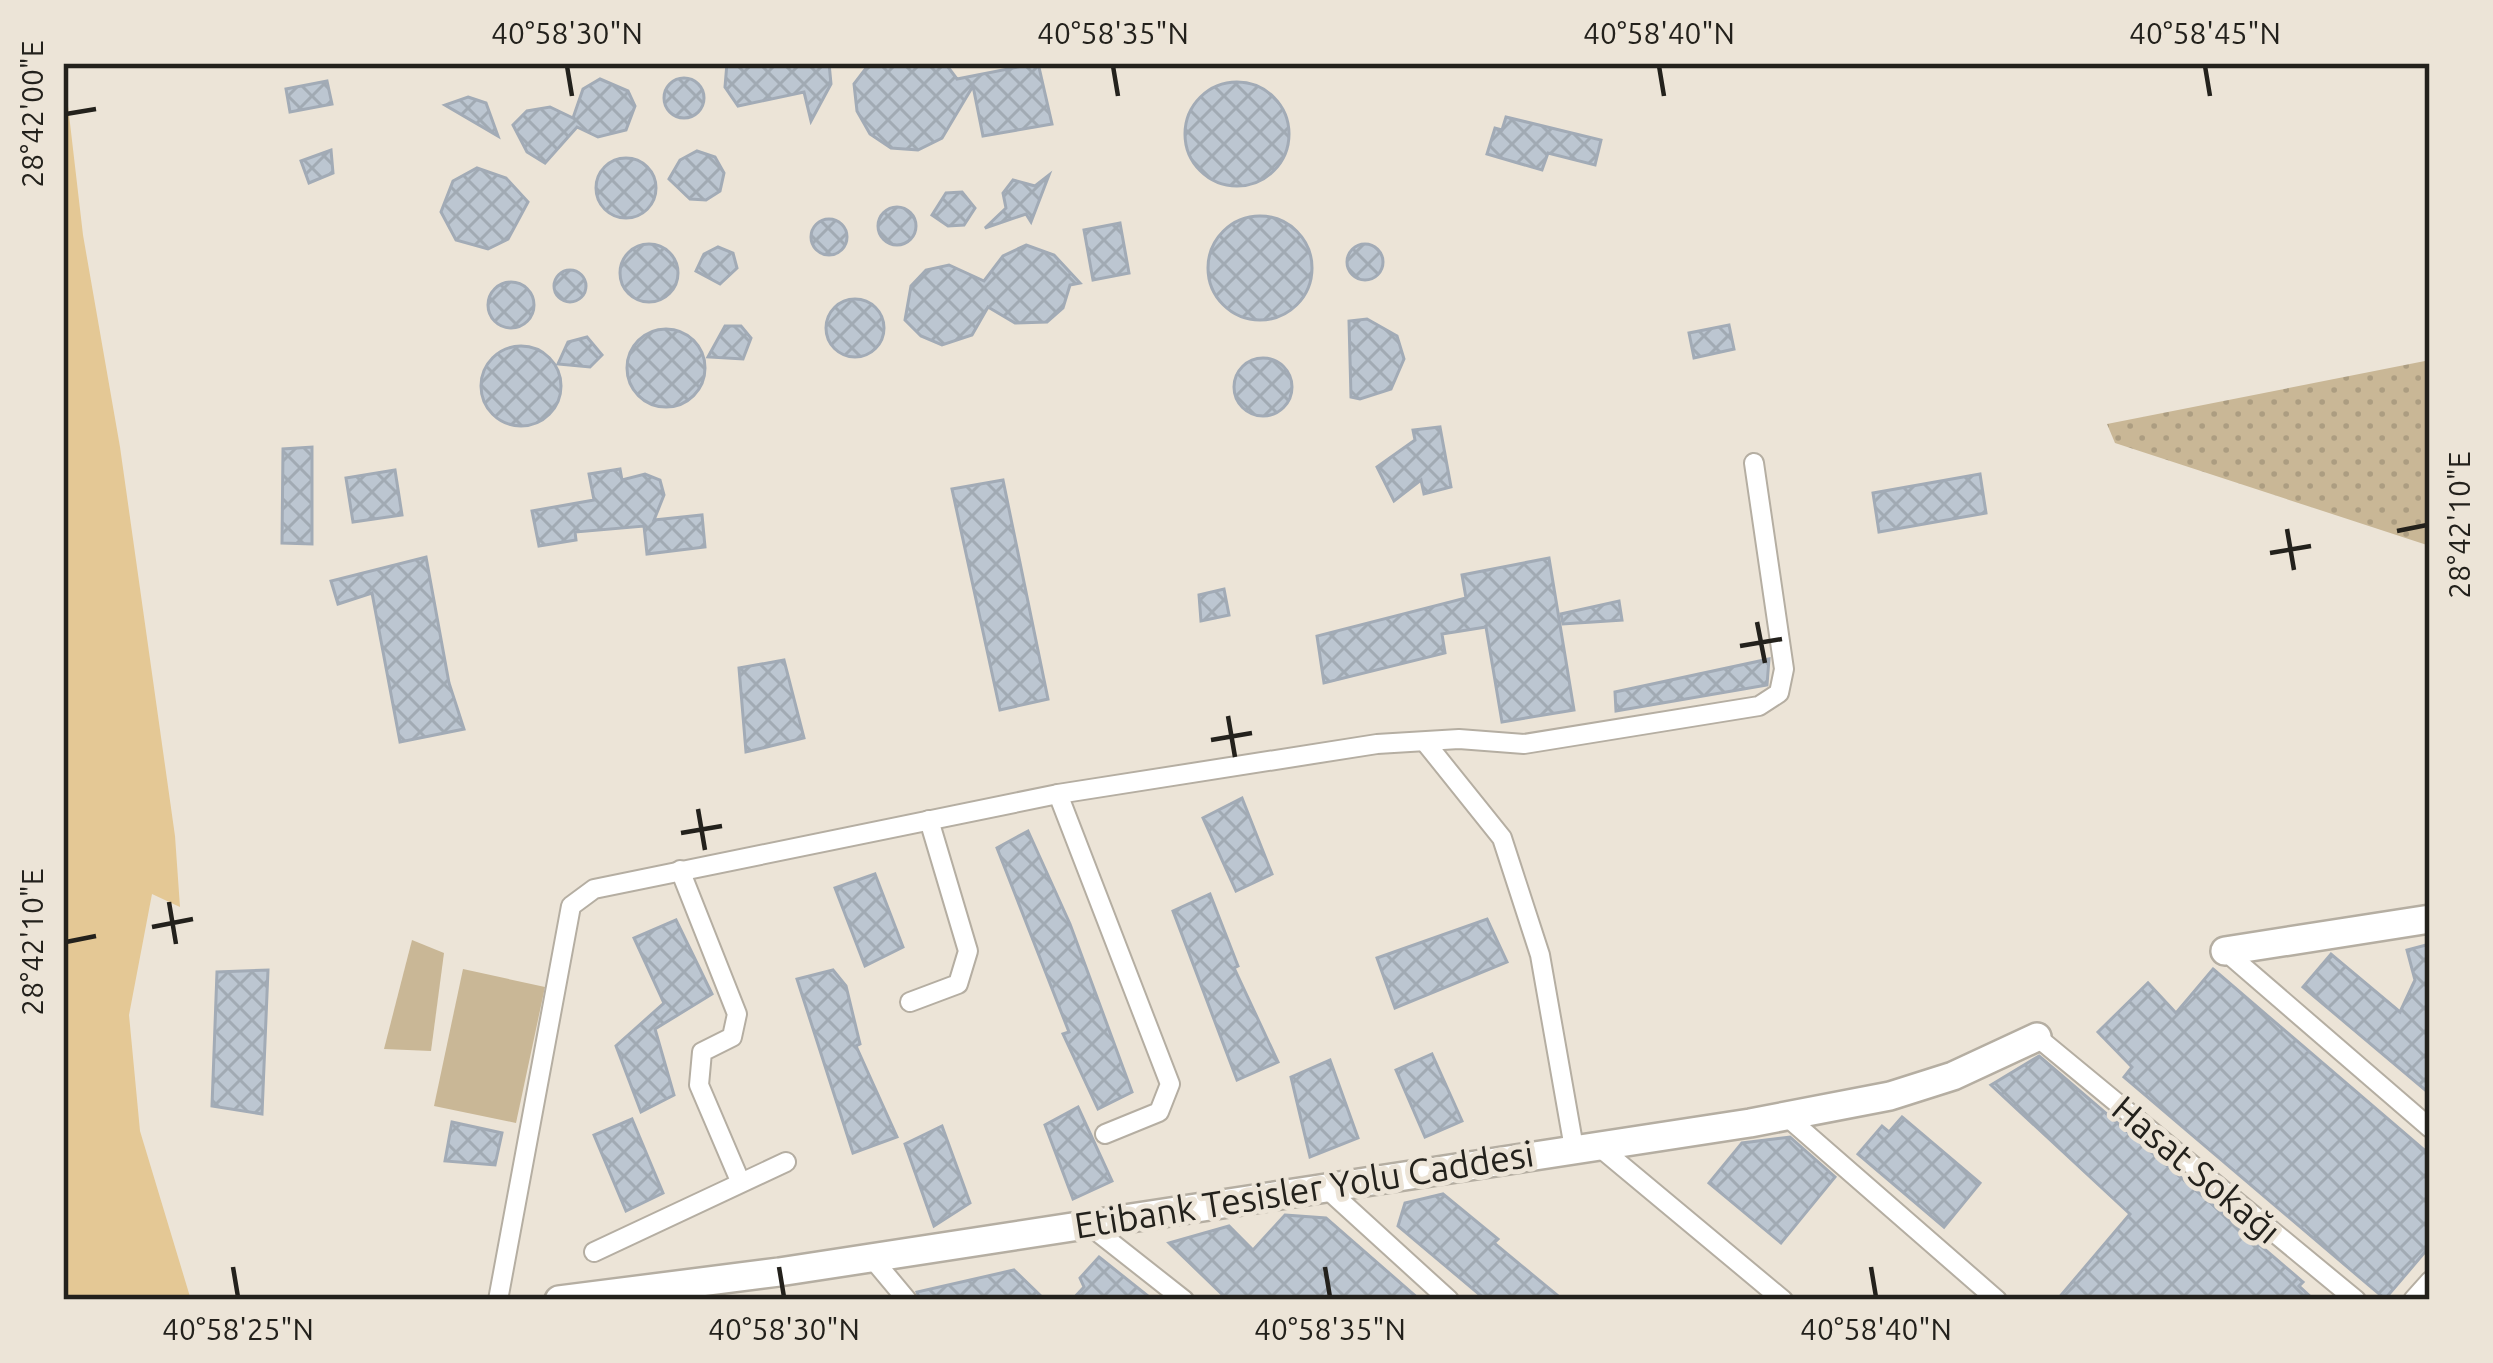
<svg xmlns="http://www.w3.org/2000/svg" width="2493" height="1363" font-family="Ubuntu,sans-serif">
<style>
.grass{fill:url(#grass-dots)}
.pitch{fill:#c9b796}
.water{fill:#e4c895}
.building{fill:url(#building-cross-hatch);stroke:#a2abb6;stroke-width:3}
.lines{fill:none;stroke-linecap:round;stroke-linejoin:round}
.street-casing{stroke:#b5aea2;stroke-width:22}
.secondary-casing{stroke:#b5aea2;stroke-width:32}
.street{stroke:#fff;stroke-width:18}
.secondary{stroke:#fff;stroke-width:27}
.ticks{fill:none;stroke:#23211c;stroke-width:4.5}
.labels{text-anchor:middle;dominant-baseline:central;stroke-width:10;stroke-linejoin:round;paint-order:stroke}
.street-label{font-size:36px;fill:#23211c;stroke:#ece4d7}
.neatline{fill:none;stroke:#23211c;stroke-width:4.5}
.ticks-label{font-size:30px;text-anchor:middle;fill:#23211c}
</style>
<defs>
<pattern id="grass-dots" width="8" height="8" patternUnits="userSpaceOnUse" patternTransform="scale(3)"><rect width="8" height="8" fill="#c9b796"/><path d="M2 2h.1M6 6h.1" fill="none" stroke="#ac9d81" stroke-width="1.8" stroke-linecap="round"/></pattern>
<pattern id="building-cross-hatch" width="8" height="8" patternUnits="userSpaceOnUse" patternTransform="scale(3)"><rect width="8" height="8" fill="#bcc6d1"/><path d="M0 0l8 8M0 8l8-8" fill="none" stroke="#a1aab3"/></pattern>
</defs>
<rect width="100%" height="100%" fill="#ece4d7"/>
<polygon class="grass" points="2430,360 2430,546 2115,443 2107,424"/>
<g class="pitch">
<polygon points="412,940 444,953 431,1051 384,1049"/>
<polygon points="463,969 545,987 516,1123 434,1106"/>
</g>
<polygon class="water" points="63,63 83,235 120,447 175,836 180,907 152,894 129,1015 140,1131 191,1300 63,1300"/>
<g class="building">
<polygon points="727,63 829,63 831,84 811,121 804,92 738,106 725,87"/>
<polygon points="870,63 945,63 957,79 1038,63 1052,124 983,136 973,86 942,138 918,150 891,148 870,134 857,111 854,84"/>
<circle cx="684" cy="98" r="20"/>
<polygon points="600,79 628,91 635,106 626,130 598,137 577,127 545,163 527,152 513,125 527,111 550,107 573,118 583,89"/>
<polygon points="327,81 332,104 290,112 286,89"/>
<circle cx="1237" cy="134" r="52"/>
<polygon points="468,97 486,103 498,136 445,105"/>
<polygon points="1506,117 1601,140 1595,165 1548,153 1542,170 1487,154 1495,128 1502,130"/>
<polygon points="331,150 333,173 309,183 301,161"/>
<polygon points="697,151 715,157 724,173 720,191 706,200 690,199 669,179 680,160"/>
<circle cx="626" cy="188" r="30"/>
<polygon points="477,168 506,178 528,202 508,239 488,249 456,240 441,212 453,181"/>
<polygon points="1049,175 1031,222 1026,214 985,228 1006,208 1003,193 1013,180 1035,186"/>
<polygon points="962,192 975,208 964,225 948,226 932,215 946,193"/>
<circle cx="897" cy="226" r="19"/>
<circle cx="1260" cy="268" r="52"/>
<circle cx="829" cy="237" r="18"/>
<polygon points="1120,223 1129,273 1093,280 1084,230"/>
<circle cx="649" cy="273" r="29"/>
<circle cx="1365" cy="262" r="18"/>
<polygon points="1026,245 1054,255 1080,283 1070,285 1063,308 1047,322 1015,323 988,307 972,335 942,345 921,336 905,320 911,286 926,270 949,265 984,281 1003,256"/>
<polygon points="718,247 733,253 737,268 720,284 696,271 704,254"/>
<circle cx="570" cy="286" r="16"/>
<circle cx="511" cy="305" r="23"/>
<circle cx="855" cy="328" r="29"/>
<polygon points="1367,319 1397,336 1404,359 1391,389 1360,399 1351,397 1349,321"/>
<polygon points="1729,325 1734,349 1694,358 1689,333"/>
<polygon points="725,326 741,326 751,338 743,359 708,357"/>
<circle cx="666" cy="368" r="39"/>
<polygon points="587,337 602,355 590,367 558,364 568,342"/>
<circle cx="521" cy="386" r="40"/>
<circle cx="1263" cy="387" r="29"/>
<polygon points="1440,427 1451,487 1424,494 1421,480 1394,501 1377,467 1415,440 1413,430"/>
<polygon points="312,447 312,544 282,543 283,449"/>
<polygon points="620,469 622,480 645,474 660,480 664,495 654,520 702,515 705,547 647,554 644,526 575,532 576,540 539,546 532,511 594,500 589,474"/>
<polygon points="395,470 402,515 353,522 346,478"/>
<polygon points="1980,474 1986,513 1879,532 1873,493"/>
<polygon points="1003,480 1048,699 1000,710 952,489"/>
<polygon points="426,557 449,683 464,729 400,742 372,593 338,604 331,581"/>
<polygon points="1549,558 1574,710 1502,722 1486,627 1442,634 1445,653 1324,683 1317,636 1466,598 1462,575"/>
<polygon points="1224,589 1229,615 1201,621 1199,595"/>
<polygon points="1619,601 1622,620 1563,624 1561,614"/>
<polygon points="1769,659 1767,685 1616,711 1615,692"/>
<polygon points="784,660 804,738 746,752 739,668"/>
<polygon points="1242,798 1272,874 1236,891 1203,818"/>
<polygon points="1028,831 1070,924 1132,1092 1098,1109 1063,1034 1069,1032 997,848"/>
<polygon points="875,874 903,947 865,966 835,888"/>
<polygon points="1210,894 1238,966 1234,968 1278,1062 1237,1080 1173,911"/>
<polygon points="1487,919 1507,962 1395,1008 1377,958"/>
<polygon points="676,920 712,994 655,1029 674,1095 641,1112 616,1046 664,1003 634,938"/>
<polygon points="2430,944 2430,1094 2303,987 2331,954 2400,1012 2415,980 2407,950"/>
<polygon points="2213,969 2430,1155 2430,1246 2385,1299 2124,1077 2132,1067 2098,1032 2148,983 2176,1013"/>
<polygon points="268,970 262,1114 212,1106 217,972"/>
<polygon points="833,970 846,986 860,1044 856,1046 897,1137 853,1153 797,979"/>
<polygon points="1432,1054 1462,1121 1425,1137 1396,1070"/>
<polygon points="2039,1056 2303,1282 2299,1286 2314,1300 2057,1300 2130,1214 1991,1085"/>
<polygon points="1330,1060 1358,1138 1310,1157 1291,1077"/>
<polygon points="1078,1107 1112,1181 1073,1199 1045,1125"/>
<polygon points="1902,1117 1980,1183 1944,1227 1858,1154 1882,1126 1889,1132"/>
<polygon points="632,1119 663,1193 626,1211 594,1135"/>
<polygon points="452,1122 502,1133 495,1165 445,1161"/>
<polygon points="942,1126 970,1203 934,1226 905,1144"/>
<polygon points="1790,1137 1835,1177 1781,1243 1709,1183 1742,1143"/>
<polygon points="1443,1194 1498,1239 1494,1243 1563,1300 1486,1300 1398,1226 1405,1203"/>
<polygon points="1285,1215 1326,1218 1420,1300 1228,1300 1169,1243 1229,1226 1253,1250"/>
<polygon points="1099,1257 1153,1300 1072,1300 1084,1287 1080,1278"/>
<polygon points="1014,1270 1045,1300 920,1300 917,1292"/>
</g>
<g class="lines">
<defs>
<g id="street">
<polyline points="1425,742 1502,838 1540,955 1574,1148"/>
<polyline points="1058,794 1170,1084 1159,1112 1105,1134"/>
<polyline points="680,870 737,1014 732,1037 702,1052 699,1085 740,1181"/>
<polyline points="2225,951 2430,1128"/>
<polyline points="910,1002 958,984 968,951 929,820"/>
<polyline points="2037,1037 2356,1300"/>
<polyline points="1786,1116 1997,1300"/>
<polyline points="1597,1145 1783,1300"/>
<polyline points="1325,1187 1449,1300"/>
<polyline points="1085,1222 1184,1300"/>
<polyline points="594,1252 786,1162"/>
<polyline points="871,1257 907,1300"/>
<polyline points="498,1300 571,906 594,889 1058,794 1377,744 1459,739 1524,744 1759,706 1779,693 1784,669 1754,463"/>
<polyline points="2413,1300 2430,1281"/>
</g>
<g id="secondary">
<polyline points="2225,951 2430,919"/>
<polyline points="559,1300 779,1272 1750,1123 1890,1096 1953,1076 2037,1037"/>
</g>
</defs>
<use href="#street" class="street-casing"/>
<use href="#secondary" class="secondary-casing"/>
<use href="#street" class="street"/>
<use href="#secondary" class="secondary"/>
</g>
<path class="ticks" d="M567 66 572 96M1113 66 1118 96M1659 66 1664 96M2205 66 2210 96M66 114 96 109M2287 529 2294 570M2397 531 2427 525M2270 553 2311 546M1757 622 1765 663M1740 646 1782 639M1228 716 1235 757M1211 740 1252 733M698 809 705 850M681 833 722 826M169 902 176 944M152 927 193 919M66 942 96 936M233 1267 238 1297M779 1267 784 1297M1325 1267 1330 1297M1871 1267 1876 1297"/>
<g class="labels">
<g class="street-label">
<text transform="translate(2197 1169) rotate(40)">Hasat Sokağı</text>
<text transform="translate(1304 1189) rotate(-9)">Etibank Tesisler Yolu Caddesi</text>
</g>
</g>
<rect width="2493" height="1363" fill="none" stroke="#ece4d7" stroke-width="132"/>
<rect x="66" y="66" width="2361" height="1231" class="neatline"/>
<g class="ticks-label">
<text x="567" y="44">40°58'30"N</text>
<text x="1113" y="44">40°58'35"N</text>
<text x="1659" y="44">40°58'40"N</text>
<text x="2205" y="44">40°58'45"N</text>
<text transform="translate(33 114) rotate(-90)" y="10">28°42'00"E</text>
<text transform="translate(2460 525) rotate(-90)" y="10">28°42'10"E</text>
<text transform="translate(33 942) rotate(-90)" y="10">28°42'10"E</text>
<text x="238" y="1340">40°58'25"N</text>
<text x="784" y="1340">40°58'30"N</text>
<text x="1330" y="1340">40°58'35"N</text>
<text x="1876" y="1340">40°58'40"N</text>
</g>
</svg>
